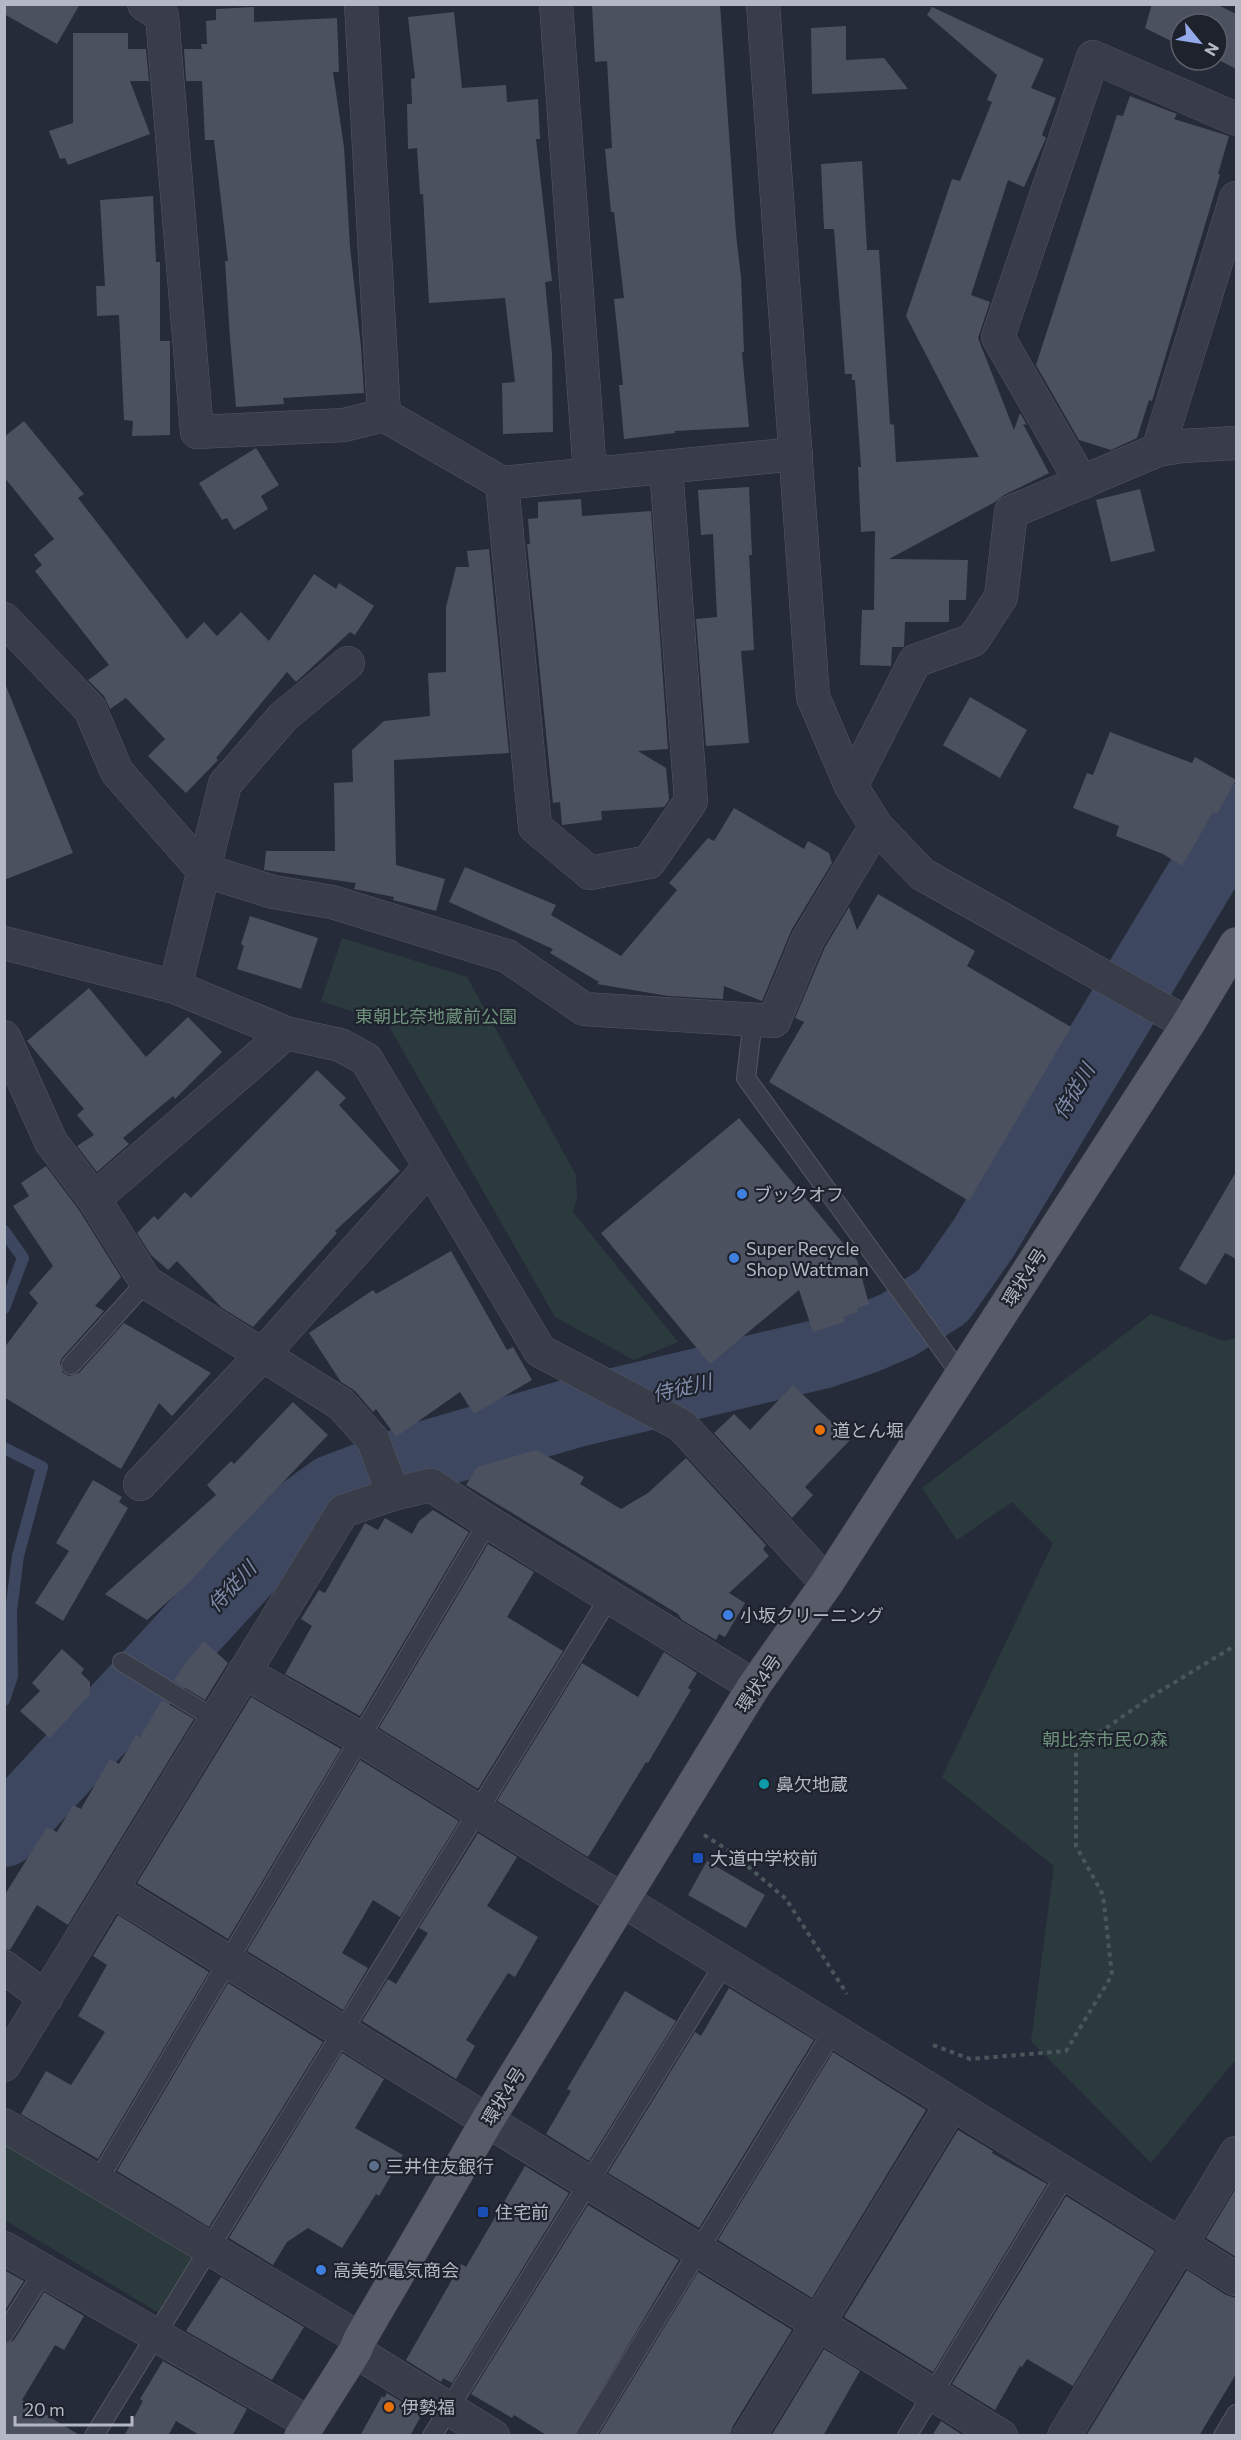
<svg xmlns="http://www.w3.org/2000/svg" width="1241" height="2440" font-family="Commissioner,'Noto Sans JP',sans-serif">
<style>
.green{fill:#2b3b3d}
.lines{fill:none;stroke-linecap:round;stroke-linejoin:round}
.stream{stroke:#3d475f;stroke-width:12}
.river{stroke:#3d475f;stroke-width:70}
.building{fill:#4c5160}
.service-casing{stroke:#545863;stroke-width:20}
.minor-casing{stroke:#545863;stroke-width:34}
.tertiary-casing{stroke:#545863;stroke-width:34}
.primary-casing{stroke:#424651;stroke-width:34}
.path{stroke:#49565a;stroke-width:4;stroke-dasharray:4.5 4.5;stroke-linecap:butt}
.service{stroke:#393d49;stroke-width:18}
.minor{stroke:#393d49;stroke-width:33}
.tertiary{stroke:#393d49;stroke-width:33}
.primary{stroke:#575c68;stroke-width:33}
.shop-dot{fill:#3f7fe0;stroke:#1e222d;stroke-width:2}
.food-dot{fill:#e8710a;stroke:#1e222d;stroke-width:2}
.culture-dot{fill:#0f9aa8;stroke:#1e222d;stroke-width:2}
.transit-dot{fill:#1a4fb4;stroke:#1e222d;stroke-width:2}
.service-dot{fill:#5c6f8a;stroke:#1e222d;stroke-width:2}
.labels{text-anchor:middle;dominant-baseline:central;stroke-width:4.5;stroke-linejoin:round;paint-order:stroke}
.park-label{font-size:18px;fill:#6e927b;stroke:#1e222d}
.poi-label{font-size:18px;fill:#b4b8c4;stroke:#1e222d;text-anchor:start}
.street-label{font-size:18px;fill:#b4b8c4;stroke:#1e222d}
.water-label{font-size:20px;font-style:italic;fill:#7f8ca9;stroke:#1e222d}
</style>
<rect width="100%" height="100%" fill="#252b38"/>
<g class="green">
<polygon points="342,938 467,977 576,1175 577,1198 573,1212 678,1342 634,1360 555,1317 387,1023 321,1001"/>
<polygon points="1151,1314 1224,1341 1236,1338 1236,2059 1151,2163 1031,2041 1054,1866 942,1777 1053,1543 1012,1502 957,1540 922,1488"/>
<polygon points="4,2142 199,2259 164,2316 5,2220"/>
</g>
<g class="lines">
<g class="stream">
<polyline points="4,1231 23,1258 4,1308"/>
<polyline points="4,1448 42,1467 18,1556 11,1611 12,1676 4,1700"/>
</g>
<polyline class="river" points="4,1832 294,1518 332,1490 411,1460 577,1412 821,1354 865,1339 898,1325 943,1296 983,1239 1236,819"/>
</g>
<g class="building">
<polygon points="4,4 80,4 57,44 4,14"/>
<polygon points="592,4 720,4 736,234 741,277 744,352 742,352 749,427 675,431 675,433 624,439 619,385 623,385 614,299 624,298 614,212 611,212 605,149 612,148 607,61 595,62"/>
<polygon points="1152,4 1216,4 1236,14 1236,69 1217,59 1217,24 1181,24 1181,44 1173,39 1171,41 1145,28"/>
<polygon points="254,7 254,22 337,18 339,72 333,72 344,147 350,247 361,347 364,393 283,398 284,404 236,407 230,338 225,261 228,261 214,140 205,140 202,81 186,81 184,49 202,49 201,44 207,44 206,21 216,20 216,9"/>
<polygon points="932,7 1044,59 1031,88 1056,98 1042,135 1046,138 1024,187 1008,180 971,295 990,302 978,338 1014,430 1020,413 1027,425 1023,424 1049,473 1004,495 995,502 889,559 968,560 966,600 949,600 949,622 905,622 904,647 892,647 891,666 860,665 862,610 874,610 875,531 861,532 858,467 861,467 855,380 852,380 852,374 845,374 834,229 824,229 821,164 862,161 867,250 879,250 890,424 894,425 896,462 979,457 906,316 952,179 960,181 992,102 987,100 997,75 927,15"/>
<polygon points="454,12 462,88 506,85 507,102 538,99 540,139 536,139 552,281 545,282 552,353 553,432 503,434 502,383 515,382 505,298 429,303 423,194 420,194 417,148 408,149 407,104 412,104 411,79 415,78 408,17"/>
<polygon points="846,26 846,60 884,58 908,89 812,94 811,28"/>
<polygon points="73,33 128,33 128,49 146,49 149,81 130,81 150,134 68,165 65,158 60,159 49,131 73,123"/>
<polygon points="1130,96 1177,114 1174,119 1229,136 1218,174 1220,175 1152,401 1149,400 1137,438 1111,450 1079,440 1036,365 1117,115 1123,116"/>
<polygon points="153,196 156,262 160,262 160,341 170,341 170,435 132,436 133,421 124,420 119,315 97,316 96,286 105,286 100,200"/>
<polygon points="24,421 84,494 78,498 187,639 204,622 217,636 241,612 269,641 314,574 336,589 339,583 374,606 355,635 350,632 296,682 287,672 216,758 218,760 186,793 148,756 165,739 126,698 110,709 104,696 88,680 109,665 35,571 42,565 34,555 54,539 4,477 4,437"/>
<polygon points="256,448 279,485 261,496 268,509 234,530 227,518 222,520 199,483"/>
<polygon points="749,487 752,555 749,555 754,650 741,651 749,743 706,746 696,619 717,617 713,534 701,535 698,490"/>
<polygon points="1140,489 1155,551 1111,562 1096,500"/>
<polygon points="581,499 582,516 651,511 668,749 638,751 666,768 669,800 664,807 601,811 602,820 562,825 560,802 553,803 527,544 530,544 528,519 538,518 538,502"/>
<polygon points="489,549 509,753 394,760 396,865 445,879 436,911 393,900 394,897 354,889 356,883 264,870 266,851 335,851 334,783 353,782 352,750 384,721 430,716 428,673 446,672 446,607 456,567 469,567 467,551"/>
<polygon points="4,686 6,686 73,853 4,880"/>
<polygon points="970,697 1027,730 1000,778 943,745"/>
<polygon points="1110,732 1192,763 1195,757 1236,780 1217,814 1213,812 1182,866 1163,854 1116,836 1119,826 1073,808 1087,773 1093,775"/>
<polygon points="734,808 804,849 808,841 829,853 832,863 792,929 762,1001 724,986 723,999 668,996 597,984 599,982 550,953 553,949 449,902 465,867 556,905 551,915 621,956 677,890 669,883 708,838 714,841"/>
<polygon points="878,894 975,951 967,966 1071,1027 969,1201 769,1082 804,1022 795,1018 825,947 849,907 857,930"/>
<polygon points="250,916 318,938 301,989 237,969 244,946 241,944"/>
<polygon points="89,988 146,1057 188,1017 222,1052 175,1099 173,1096 123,1138 129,1144 97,1172 77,1146 94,1135 77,1115 84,1109 27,1041"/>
<polygon points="317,1070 346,1098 339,1105 400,1171 335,1231 337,1233 253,1327 222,1308 177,1261 168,1270 151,1255 137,1233 154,1216 158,1220 185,1192 191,1198"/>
<polygon points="739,1118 857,1260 869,1304 857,1308 858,1312 843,1317 845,1322 813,1332 799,1290 710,1364 601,1233"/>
<polygon points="46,1166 79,1210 121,1277 95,1306 104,1311 62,1358 60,1363 63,1373 69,1376 79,1373 124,1323 211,1373 172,1416 159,1403 121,1469 4,1397 4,1348 38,1303 29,1293 53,1266 13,1206 29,1196 21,1183"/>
<polygon points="1236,1172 1236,1259 1225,1253 1206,1285 1179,1269"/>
<polygon points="451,1251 507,1350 513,1347 532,1380 474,1414 460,1392 396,1437 376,1409 373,1412 355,1391 341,1382 309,1333 373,1290 376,1294"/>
<polygon points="793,1385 850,1440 805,1487 813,1495 792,1518 714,1433 734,1414 750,1430"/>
<polygon points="293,1402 328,1435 220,1548 190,1582 147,1620 105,1594 216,1495 207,1485 231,1461 234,1464"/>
<polygon points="536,1450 584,1477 580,1484 621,1509 648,1493 686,1458 766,1545 763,1549 769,1556 729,1593 745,1603 725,1637 719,1634 716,1640 682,1620 678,1614 466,1485 477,1467"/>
<polygon points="93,1480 122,1497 119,1502 128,1508 63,1621 35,1603 69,1551 56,1543"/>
<polygon points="433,1510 469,1532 360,1716 285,1674 312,1626 301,1619 319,1590 325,1593 365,1523 378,1530 385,1518 412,1534 419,1521"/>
<polygon points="488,1544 534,1572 507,1617 563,1651 478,1789 379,1728"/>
<polygon points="204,1641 228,1663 205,1700 174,1681 186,1662"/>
<polygon points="62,1649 84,1669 81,1673 90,1682 90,1694 50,1738 20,1711 40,1691 32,1683"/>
<polygon points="664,1652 697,1673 688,1688 691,1690 648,1763 646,1762 588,1857 497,1801 582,1663 638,1697"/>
<polygon points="251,1697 341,1749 228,1939 137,1883"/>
<polygon points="162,1700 194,1719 68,1925 37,1905 10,1950 4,1949 4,1896 47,1827 57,1832 73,1805 81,1809 110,1759 119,1764 136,1735 140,1737"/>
<polygon points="360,1760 459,1821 400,1917 373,1900 342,1953 368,1968 343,2010 247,1951"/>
<polygon points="478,1833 517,1857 487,1906 538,1937 515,1977 508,1973 466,2040 475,2046 456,2079 362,2021 388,1979 396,1984 428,1933 419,1928"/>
<polygon points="707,1861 765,1895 746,1928 688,1895"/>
<polygon points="118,1915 209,1972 98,2159 21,2114 46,2071 71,2085 105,2032 78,2016 107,1965 93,1956"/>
<polygon points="228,1983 323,2042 209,2227 117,2171"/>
<polygon points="729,1988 814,2040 699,2228 608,2173 695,2032 701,2036"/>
<polygon points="625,1991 676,2021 589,2161 546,2134 571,2091 567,2089"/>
<polygon points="833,2052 926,2110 812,2298 718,2240"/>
<polygon points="342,2053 384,2079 355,2128 403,2155 379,2196 376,2194 342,2248 308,2228 287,2242 273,2265 229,2238"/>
<polygon points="958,2130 993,2151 992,2153 1047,2184 933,2372 844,2317"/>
<polygon points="525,2166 569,2193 452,2383 443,2378 441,2382 406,2360 461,2264 466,2267"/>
<polygon points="1236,2188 1236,2257 1206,2238"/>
<polygon points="1066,2196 1155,2251 1073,2386 1027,2359 1022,2367 1020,2366 995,2410 952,2384"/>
<polygon points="588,2205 679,2260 574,2436 548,2436 514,2415 512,2418 471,2394"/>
<polygon points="4,2270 24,2281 4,2312"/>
<polygon points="1187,2270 1226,2295 1236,2298 1236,2374 1199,2436 1086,2436"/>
<polygon points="698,2272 792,2330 733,2426 730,2436 598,2436"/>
<polygon points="221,2277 304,2327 272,2380 186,2331"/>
<polygon points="44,2292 84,2316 64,2350 55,2345 22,2400 81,2436 4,2436 4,2345 14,2340"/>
<polygon points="824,2349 860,2371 823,2436 771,2436"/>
<polygon points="163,2361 247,2409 232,2436 201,2436 176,2421 168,2436 124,2436 143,2401 140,2399"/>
<polygon points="387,2393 422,2414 410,2436 360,2436 382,2396 384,2398"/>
<polygon points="941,2421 964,2436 932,2436"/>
</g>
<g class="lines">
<defs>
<g id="service">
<polyline points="753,1020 746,1078 961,1375"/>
<polyline points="71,1365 146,1282"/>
<polyline points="122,1662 215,1719"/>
<polyline points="98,2181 488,1522"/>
<polyline points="4,2334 44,2271"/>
<polyline points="94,2436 610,1596"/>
<polyline points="432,2436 724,1964"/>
<polyline points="585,2436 833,2031"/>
<polyline points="907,2436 1066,2174"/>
<polyline points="1223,2436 1236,2414"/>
</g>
<g id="minor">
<polyline points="144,4 162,16 197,432 344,425 384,415"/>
<polyline points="361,4 384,415 502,483 796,454"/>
<polyline points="556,4 590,474"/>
<polyline points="1158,450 1236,198"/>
<polyline points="502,483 535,827 590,873 649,862 691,801 666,467"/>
<polyline points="1082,483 998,337 1093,57 1236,119"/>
<polyline points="4,619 90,709 117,772 203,870 273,892 332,902 507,956 584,1009 774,1021 808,939 876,826"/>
<polyline points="851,786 915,661 973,640 1001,597 1011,512 1158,450 1182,446 1236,443"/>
<polyline points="4,943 175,987 286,1033 340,1045 366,1059 540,1351 681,1425 827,1583"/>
<polyline points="175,987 225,784 283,717 348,663"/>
<polyline points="4,1037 51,1142 94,1199 146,1282 341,1404 373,1440 393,1494"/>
<polyline points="94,1199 286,1033"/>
<polyline points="140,1484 262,1355 429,1168"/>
<polyline points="244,1672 360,1738 1236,2279"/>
<polyline points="112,1890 1001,2436"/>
<polyline points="4,1967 46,1998"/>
<polyline points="4,2065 343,1511 393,1494 431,1485 488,1522 754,1686"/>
<polyline points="4,2125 360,2339"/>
<polyline points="4,2248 309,2423"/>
<polyline points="749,2436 952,2104"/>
<polyline points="1064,2436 1236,2153"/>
</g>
<g id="tertiary">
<polyline points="763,4 813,697 851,786 876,826 922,874 1188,1024"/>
<polyline points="355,2351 493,2436"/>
</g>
<polyline id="primary" points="301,2436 355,2351 360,2339 487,2121 754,1686 827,1583 1188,1024 1236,944"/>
</defs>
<use href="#service" class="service-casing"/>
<use href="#minor" class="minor-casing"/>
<use href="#tertiary" class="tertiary-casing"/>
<use href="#primary" class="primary-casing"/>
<g class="path">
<polyline points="704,1835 731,1852 786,1899 847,1994"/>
<polyline points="933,2045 970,2059 1066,2051 1112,1975 1103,1895 1076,1846 1076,1749 1152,1696 1236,1645"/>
</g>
<use href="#service" class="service"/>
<use href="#minor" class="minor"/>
<use href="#tertiary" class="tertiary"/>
<use href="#primary" class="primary"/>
</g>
<g class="shop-dot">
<circle cx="742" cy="1194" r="6"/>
<circle cx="734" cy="1258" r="6"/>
<circle cx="728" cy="1615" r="6"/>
<circle cx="321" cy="2270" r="6"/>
</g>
<g class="food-dot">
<circle cx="820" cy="1430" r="6"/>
<circle cx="389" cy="2407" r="6"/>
</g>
<circle class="culture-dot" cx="764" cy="1784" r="6"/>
<g class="transit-dot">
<rect x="692" y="1852" width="12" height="12" rx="3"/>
<rect x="477" y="2206" width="12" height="12" rx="3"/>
</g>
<circle class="service-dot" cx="374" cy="2166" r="6"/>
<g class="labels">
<g class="park-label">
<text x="436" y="1016">東朝比奈地蔵前公園</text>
<text x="1105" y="1739">朝比奈市民の森</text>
</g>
<g class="poi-label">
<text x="754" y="1194">ブックオフ</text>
<text x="746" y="1248">Super Recycle<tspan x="746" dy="21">Shop Wattman</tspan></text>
<text x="832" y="1430">道とん堀</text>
<text x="740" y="1615">小坂クリーニング</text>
<text x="776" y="1784">鼻欠地蔵</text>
<text x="710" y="1858">大道中学校前</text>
<text x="386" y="2166">三井住友銀行</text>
<text x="495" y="2212">住宅前</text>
<text x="333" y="2270">高美弥電気商会</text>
<text x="401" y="2407">伊勢福</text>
</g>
<g class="street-label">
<text transform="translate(1024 1277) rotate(-57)">環状4号</text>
<text transform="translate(758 1683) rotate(-56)">環状4号</text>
<text transform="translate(503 2096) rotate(-58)">環状4号</text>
</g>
<g class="water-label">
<text transform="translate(1073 1091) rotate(-59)">侍従川</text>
<text transform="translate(682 1387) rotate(-13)">侍従川</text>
<text transform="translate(231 1586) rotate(-47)">侍従川</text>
</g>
</g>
<rect width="1241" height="2440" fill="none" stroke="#b4b8c4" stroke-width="12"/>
<g transform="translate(1199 42) rotate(120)"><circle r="28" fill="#1e222d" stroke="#5a5e69" stroke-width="1.5"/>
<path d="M0-4.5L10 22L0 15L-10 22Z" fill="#93a9ea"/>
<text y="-9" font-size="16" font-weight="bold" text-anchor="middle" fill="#b4b8c4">N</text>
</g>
<path d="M15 2416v9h117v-9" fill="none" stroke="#b4b8c4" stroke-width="3"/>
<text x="24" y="2416" font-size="18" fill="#b4b8c4" stroke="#1e222d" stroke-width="4.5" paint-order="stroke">20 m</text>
</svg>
